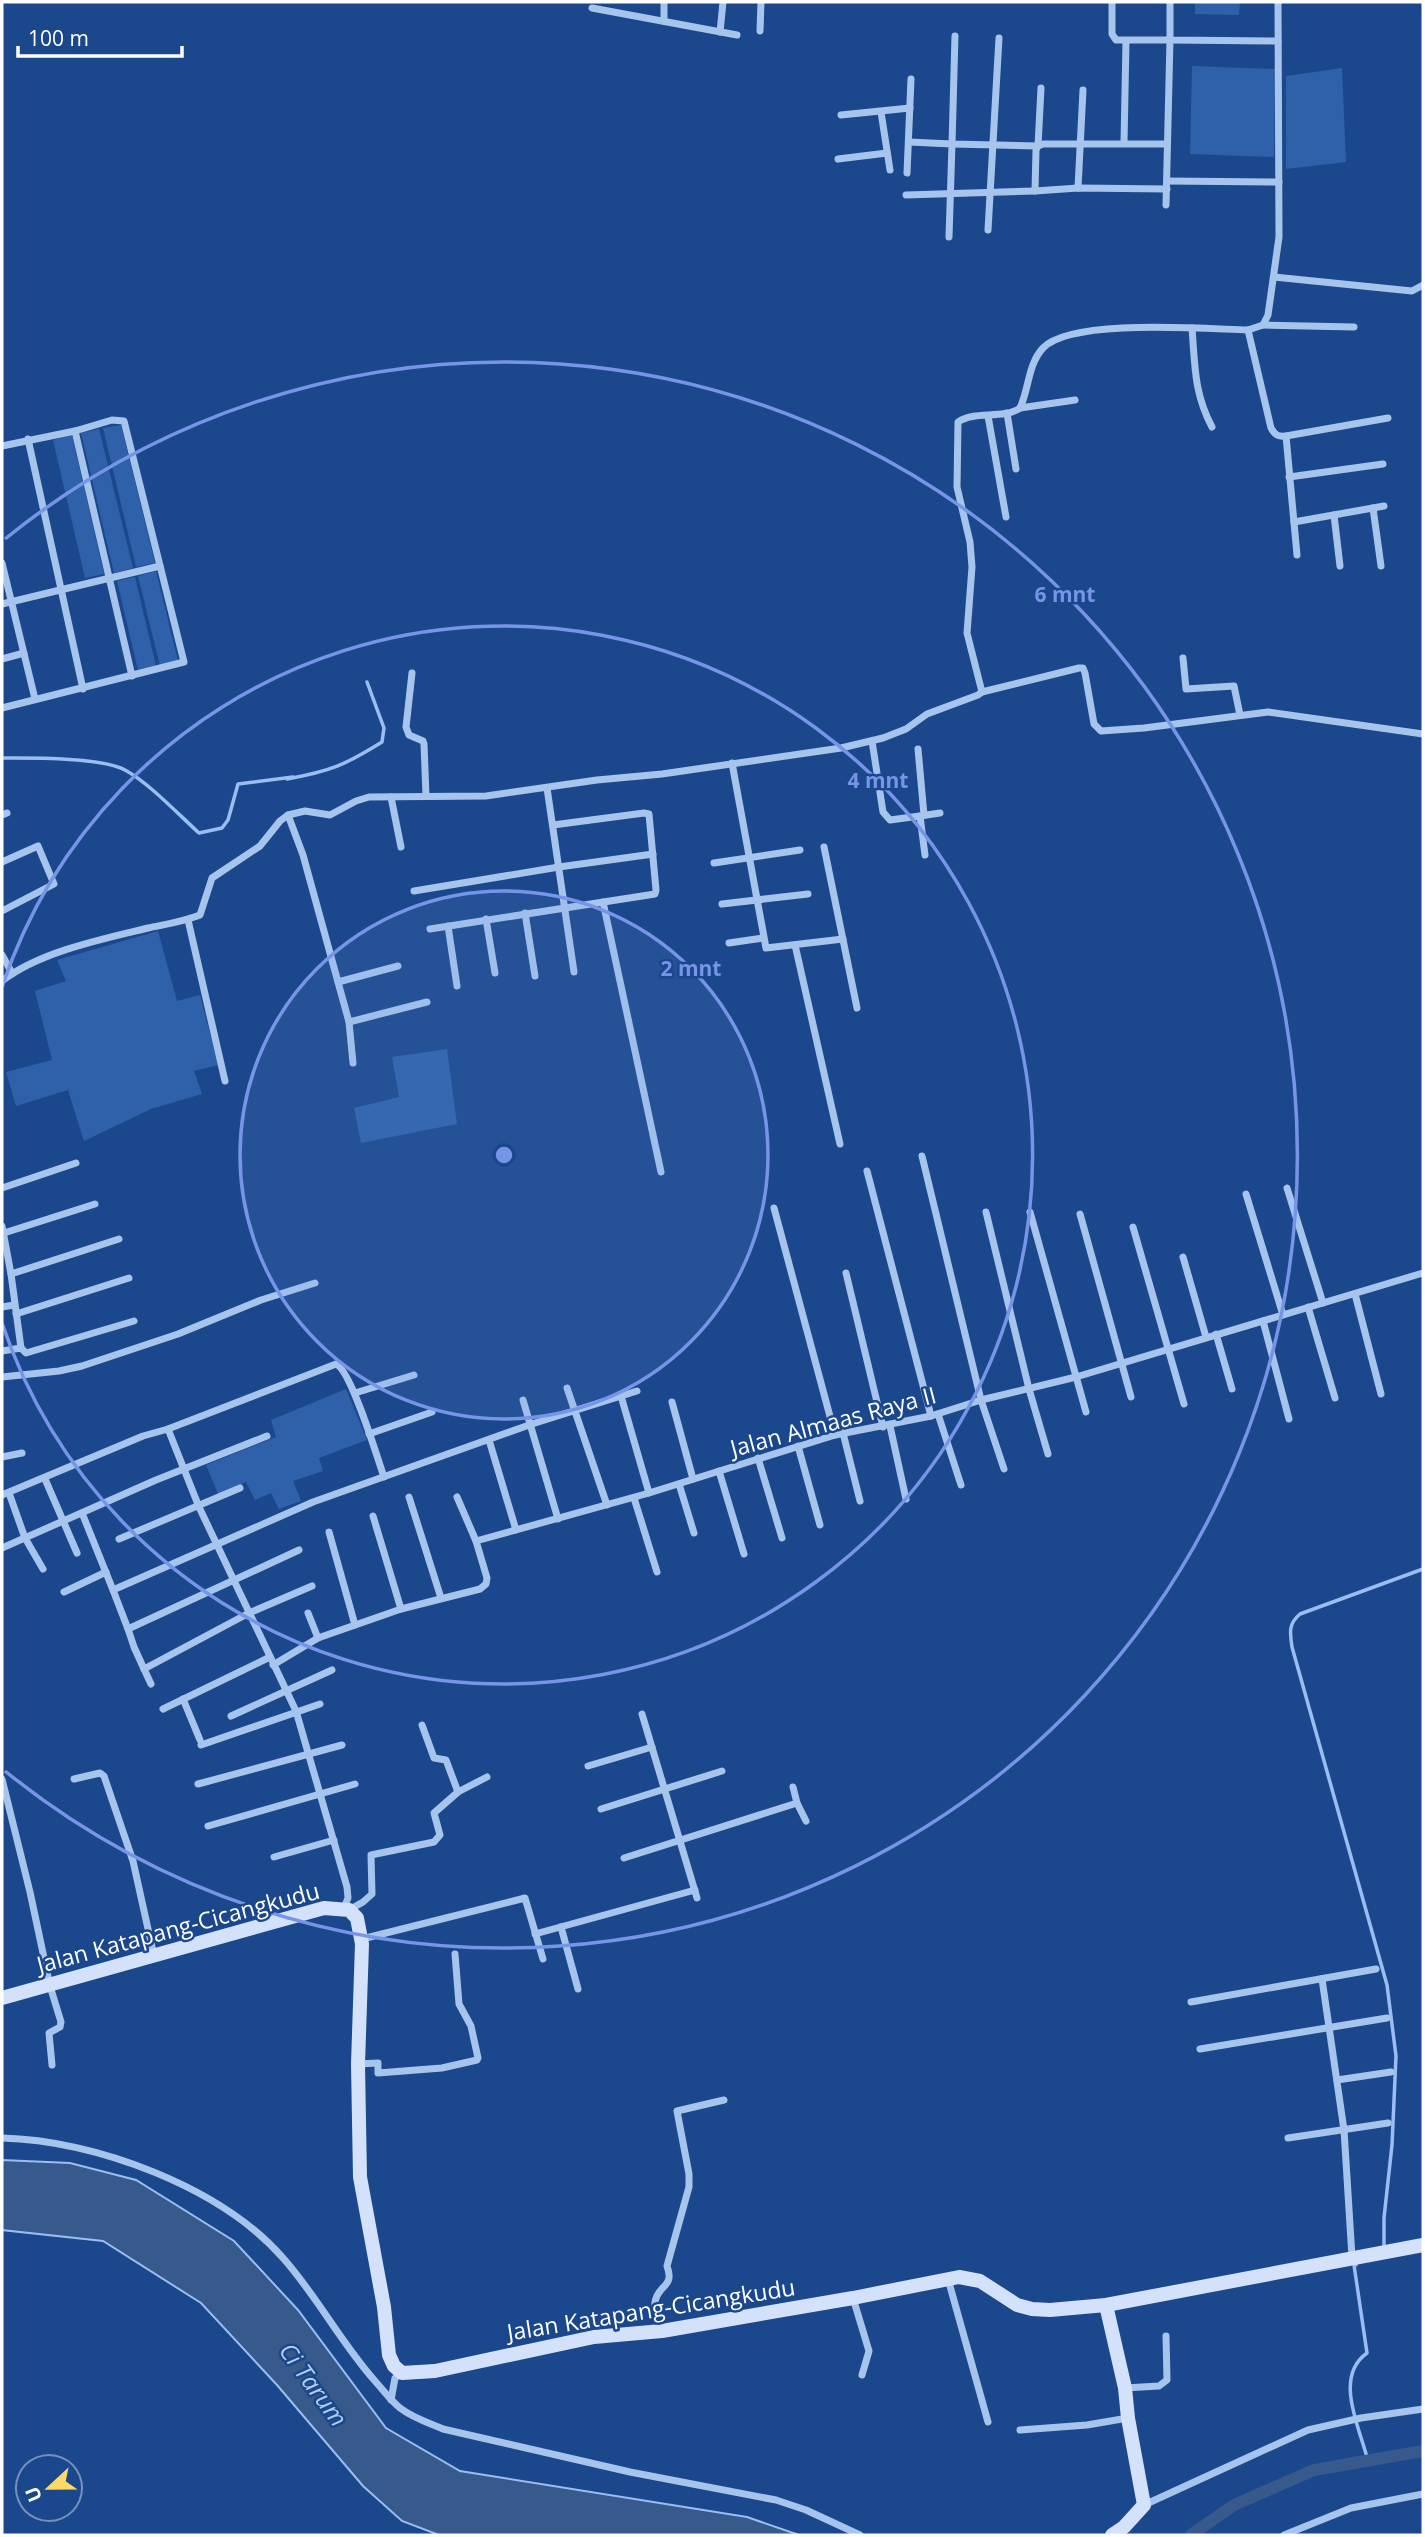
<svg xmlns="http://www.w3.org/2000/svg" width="1425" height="2537" font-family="'Open Sans',sans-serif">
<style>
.green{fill:#2e61aa}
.water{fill:#38598b;stroke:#99beef;stroke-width:2}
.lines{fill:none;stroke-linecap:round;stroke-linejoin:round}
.stream{stroke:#99beef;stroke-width:3.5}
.canal{stroke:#38598b;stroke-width:12}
.street{stroke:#a7c4ed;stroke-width:7}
.secondary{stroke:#d3e2fa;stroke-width:14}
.ring{fill:none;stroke:#7795e8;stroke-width:3.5}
.labels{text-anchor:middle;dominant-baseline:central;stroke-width:5;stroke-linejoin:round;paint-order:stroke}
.street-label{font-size:23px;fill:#fff;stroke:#1b488c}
.water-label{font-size:24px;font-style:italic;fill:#b2cef4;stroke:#1b488c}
.centre{fill:#7795e8;stroke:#1b488c;stroke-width:3.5}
.ring-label{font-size:21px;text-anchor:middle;font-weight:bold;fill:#7795e8;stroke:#1b488c;stroke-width:5;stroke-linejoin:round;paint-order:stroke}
</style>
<rect width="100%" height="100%" fill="#1b488c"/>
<g class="green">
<polygon points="1195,2 1240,2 1239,15 1195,14"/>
<polygon points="1192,66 1275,69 1274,157 1190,154"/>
<polygon points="1342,68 1346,162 1286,169 1286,76"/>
<polygon points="121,425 155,563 136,567 103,428"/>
<polygon points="99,429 133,568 114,573 81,433"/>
<polygon points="72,435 104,574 85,578 53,440"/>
<polygon points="156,571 178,661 160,666 138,576"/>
<polygon points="135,577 156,666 138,670 117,581"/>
<polygon points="158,931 177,1001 200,995 218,1065 194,1071 202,1094 151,1109 84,1141 68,1090 16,1106 6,1072 52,1060 35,991 66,981 57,960"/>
<polygon points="447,1049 457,1124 361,1143 354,1108 399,1097 392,1057"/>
<polygon points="346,1389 367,1440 319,1458 323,1471 293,1481 301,1501 279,1509 271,1493 255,1500 246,1482 218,1494 206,1465 276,1437 271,1420"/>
</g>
<polygon class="water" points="2,2160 70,2163 136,2180 234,2241 298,2310 386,2428 460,2471 747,2517 799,2535 439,2535 402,2521 363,2486 277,2385 201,2303 103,2241 2,2230"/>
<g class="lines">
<g class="stream">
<path d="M2 758C30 758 101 757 125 770 149 783 178 814 199 833L222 828 228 820 238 784 293 777 287 779C331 771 345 765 382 742L384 728 367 682"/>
<path d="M1384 2250V2218L1392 2145 1396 2056 1387 1985 1292 1647C1290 1633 1288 1624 1300 1614L1423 1569"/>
<path d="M1356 2265H1354L1367 2353C1333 2377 1360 2428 1368 2461"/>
</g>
<polyline class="canal" points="1191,2535 1234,2505 1314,2470 1423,2451"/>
<g class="street">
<polyline points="1112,2 1112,34 1116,40 1170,40 1166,205"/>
<polyline points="1170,2 1170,40 1278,41"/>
<polyline points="592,8 737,35"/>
<polyline points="664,21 664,2"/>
<polyline points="760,31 761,2"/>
<polyline points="720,32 723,2"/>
<polyline points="955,36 952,144 1038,146 1041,88"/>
<polyline points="881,112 890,170"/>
<polyline points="841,115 910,108"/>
<polyline points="909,142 952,144 949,237"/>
<polyline points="1124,143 1126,41"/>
<polyline points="838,159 887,153"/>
<polyline points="907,173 911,79"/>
<polyline points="1167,181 1279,182"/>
<polyline points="1078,188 1083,90"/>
<polyline points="1167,189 1078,188 1035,191 1036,150 1038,146 1043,144 1167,144"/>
<polyline points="906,195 1035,191"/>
<polyline points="988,230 999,38"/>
<polyline points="1274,277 1412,291 1423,285"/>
<polyline points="1263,325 1354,327"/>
<path d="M1192 328C1195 366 1194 393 1212 427"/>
<path d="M1248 330 1271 428C1275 435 1278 437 1286 436L1388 418"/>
<polyline points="1020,408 1075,400"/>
<polyline points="1007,413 1016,469"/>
<polyline points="988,416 1006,517"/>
<polyline points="75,431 132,676"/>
<polyline points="1286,436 1297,555"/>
<polyline points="28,439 83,689"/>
<polyline points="2,446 75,431 112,420 124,421 184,662 2,708"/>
<polyline points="1289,477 1383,464"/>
<polyline points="1373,508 1381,566"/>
<polyline points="1334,515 1340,566"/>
<polyline points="1294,522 1384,506"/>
<polyline points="2,563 35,699"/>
<polyline points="2,604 160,566"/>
<polyline points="1183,658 1186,689 1234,686 1240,715"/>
<polyline points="2,659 24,653"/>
<polyline points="412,673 406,727 409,735 423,741 424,744 426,796"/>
<path d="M982 692 967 633 972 567 970 542 957 487 958 422C975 410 1002 420 1020 408 1029 389 1028 364 1043 348 1071 318 1206 329 1248 330L1263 325 1268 315 1279 237 1278 2"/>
<polyline points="872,741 883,812 890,820 920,816 925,855"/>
<polyline points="918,749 924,815"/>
<polyline points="732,763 766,948 843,939"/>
<polyline points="547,788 574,972"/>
<polyline points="391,797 401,847"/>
<polyline points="2,815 7,813"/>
<polyline points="288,815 303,855 349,1022 353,1063"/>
<polyline points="920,816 940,813"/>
<polyline points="824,847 857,1008"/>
<polyline points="2,862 38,846 54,884 2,911"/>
<polyline points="714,863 800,850"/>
<polyline points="414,891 559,867 653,854"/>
<polyline points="603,902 661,1172"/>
<polyline points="722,904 808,894"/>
<polyline points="525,913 535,976"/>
<polyline points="486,919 495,973"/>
<polyline points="188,920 225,1081"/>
<polyline points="448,926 457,986"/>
<polyline points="430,929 655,894 656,890 649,814 644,813 553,825"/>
<polyline points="729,943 763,938"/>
<polyline points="795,945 840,1144"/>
<polyline points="2,955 12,973"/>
<path d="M2 981C39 952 102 939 148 928 167 924 182 922 200 915L212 878 260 846 280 821 288 815 305 811 330 815 356 801 369 797 486 796 597 780 662 774 841 748 883 738 906 729 927 714 978 695 982 692 1079 668H1083L1085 673 1094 724 1101 731 1144 728 1268 712 1423 734"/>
<polyline points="338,982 398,966"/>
<polyline points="349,1022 427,1002"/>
<polyline points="922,1156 981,1400 1004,1469"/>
<polyline points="867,1171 931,1416"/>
<polyline points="2,1188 76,1163"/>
<polyline points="1287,1188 1323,1303"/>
<polyline points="1246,1194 1283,1315"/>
<polyline points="774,1208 835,1435"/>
<polyline points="986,1212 1029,1389 1048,1454"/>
<polyline points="1030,1212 1086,1412"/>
<polyline points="1080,1214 1131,1397"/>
<polyline points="2,1226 11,1274 21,1348"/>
<polyline points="1133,1227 1184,1404"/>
<polyline points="4,1233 95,1204"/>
<polyline points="1183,1257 1206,1337"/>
<polyline points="846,1273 883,1427"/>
<polyline points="11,1274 119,1239"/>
<polyline points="1355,1294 1381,1394"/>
<polyline points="2,1307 14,1305"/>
<polyline points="1308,1307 1335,1398"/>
<polyline points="16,1314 129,1278"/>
<polyline points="1263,1321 1289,1419"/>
<polyline points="1216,1334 1232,1389"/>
<polyline points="2,1351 21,1348 26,1353 134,1321"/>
<polyline points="2,1377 59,1371 82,1366 178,1334 261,1300 315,1283"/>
<polyline points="567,1388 607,1505"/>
<polyline points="355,1393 414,1375"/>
<polyline points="621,1396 649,1493"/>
<polyline points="523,1400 558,1519"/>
<polyline points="672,1402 693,1479"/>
<polyline points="938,1414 961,1485"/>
<polyline points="890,1426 906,1499"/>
<polyline points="168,1429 199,1507 296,1711 347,1887 348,1898 344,1908"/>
<polyline points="843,1433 860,1501"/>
<polyline points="369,1434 432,1412"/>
<polyline points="489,1440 516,1530"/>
<polyline points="798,1446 820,1525"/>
<polyline points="2,1457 22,1453"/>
<polyline points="758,1458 782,1538"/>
<polyline points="719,1471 744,1554"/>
<polyline points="45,1479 77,1553"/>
<polyline points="679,1484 694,1533"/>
<polyline points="9,1493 25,1538 43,1569"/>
<path d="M2 1495 143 1436 168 1429 336 1364C351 1370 377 1457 384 1477"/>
<polyline points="409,1497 441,1598"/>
<polyline points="457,1497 476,1541"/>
<polyline points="634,1498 657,1572"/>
<polyline points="82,1513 113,1590"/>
<polyline points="373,1516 401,1609"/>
<polyline points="329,1532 355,1625"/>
<polyline points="119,1539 240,1488"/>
<polyline points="2,1548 156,1480 267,1436"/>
<polyline points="64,1592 106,1572"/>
<polyline points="308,1613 318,1638"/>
<polyline points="128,1629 113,1590 313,1502 532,1424 637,1391"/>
<polyline points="273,1665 318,1638 401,1609 480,1589 486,1584 487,1578 476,1541 649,1493 835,1435 931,1416 981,1400 1076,1377 1423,1273"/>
<polyline points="144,1669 134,1647 128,1629 299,1550"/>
<polyline points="151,1684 144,1669 249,1613 312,1586"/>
<polyline points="183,1699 200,1740"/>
<polyline points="163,1709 270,1657"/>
<polyline points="642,1714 697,1898"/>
<polyline points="231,1716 332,1670"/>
<polyline points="422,1725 434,1758 446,1760 458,1792"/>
<polyline points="201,1745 320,1704"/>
<polyline points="588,1766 652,1747"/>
<polyline points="2,1779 30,1892 50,1986 61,2022 60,2027 49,2033 52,2065"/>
<polyline points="74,1779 100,1773 104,1776 133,1861 154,1956"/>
<polyline points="198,1784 342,1745"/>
<polyline points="793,1787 797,1803 806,1821"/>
<polyline points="601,1809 722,1771"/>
<polyline points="208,1826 355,1784"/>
<polyline points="274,1857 334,1840"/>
<polyline points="624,1858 797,1803"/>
<polyline points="349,1910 363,1902 372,1894 371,1855 434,1842 440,1835 434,1813 458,1792 487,1777"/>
<polyline points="561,1927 578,1989"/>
<polyline points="535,1934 695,1890"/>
<polyline points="362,1939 525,1898 543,1959"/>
<polyline points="1322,1979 1344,2130 1352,2257"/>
<polyline points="1191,2002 1376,1969"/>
<polyline points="1200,2049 1387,2018"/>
<polyline points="358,2064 378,2063 378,2073 442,2068 477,2060 478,2058 471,2026 459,2004 455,1954"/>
<polyline points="1337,2080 1391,2072"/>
<path d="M2 2138C95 2140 221 2187 283 2258 317 2296 341 2343 375 2381 383 2390 391 2401 400 2408 413 2418 429 2423 443 2429L630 2472 776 2500 806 2510 860 2535"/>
<polyline points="1288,2138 1388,2123"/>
<polyline points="948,2279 988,2422"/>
<polyline points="853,2298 869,2351 862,2375"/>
<path d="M662 2331C659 2322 654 2311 655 2302 658 2284 675 2288 667 2266L689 2187V2174L677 2111 724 2100"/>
<polyline points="1125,2388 1159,2386 1167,2380 1166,2336"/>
<polyline points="391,2400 395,2378 402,2373"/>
<polyline points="1020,2430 1087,2425 1128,2418"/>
<polyline points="1144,2505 1308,2430 1361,2418 1423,2409"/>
<polyline points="1284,2535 1351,2508 1423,2494"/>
</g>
<g class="secondary">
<polyline points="2,1998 324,1908 349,1910 357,1918 362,1944 358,2064 360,2177 384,2307 389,2355 394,2366 402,2373 435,2371 594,2337 662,2331 853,2298 959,2277 980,2281 1017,2305 1032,2309 1050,2310 1106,2305 1423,2245"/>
<polyline points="1106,2305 1125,2388 1128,2418 1144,2505 1124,2527 1112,2535"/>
</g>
</g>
<circle cx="504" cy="1155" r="264" fill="#7795e8" fill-opacity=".12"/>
<g class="ring">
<circle cx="504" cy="1155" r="264"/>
<path d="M2 987A529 529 0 1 1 2 1323"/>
<path d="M5 539A793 793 0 1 1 5 1771"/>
</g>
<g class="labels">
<g class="street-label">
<text transform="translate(833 1421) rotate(-15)">Jalan Almaas Raya II</text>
<text transform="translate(178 1927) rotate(-15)">Jalan Katapang-Cicangkudu</text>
<text transform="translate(651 2309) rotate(-9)">Jalan Katapang-Cicangkudu</text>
</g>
<g class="water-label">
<text transform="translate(314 2384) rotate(54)">Ci Tarum</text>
</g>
</g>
<circle cx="504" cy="1155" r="10" class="centre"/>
<g class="ring-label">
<text x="1065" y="602">6 mnt</text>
<text x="878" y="788">4 mnt</text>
<text x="691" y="976">2 mnt</text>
</g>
<rect width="1425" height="2537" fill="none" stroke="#ffffff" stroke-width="7"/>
<g transform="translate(49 2488) rotate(248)"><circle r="33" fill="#1b488c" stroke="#7691ba" stroke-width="2"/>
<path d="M0-5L12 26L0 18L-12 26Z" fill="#fed863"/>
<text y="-10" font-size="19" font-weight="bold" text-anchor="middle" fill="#ffffff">U</text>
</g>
<path d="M18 46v10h164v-10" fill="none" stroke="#ffffff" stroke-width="3.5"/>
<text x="28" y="46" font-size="21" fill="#ffffff" stroke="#1b488c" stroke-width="5" paint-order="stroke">100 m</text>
</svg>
